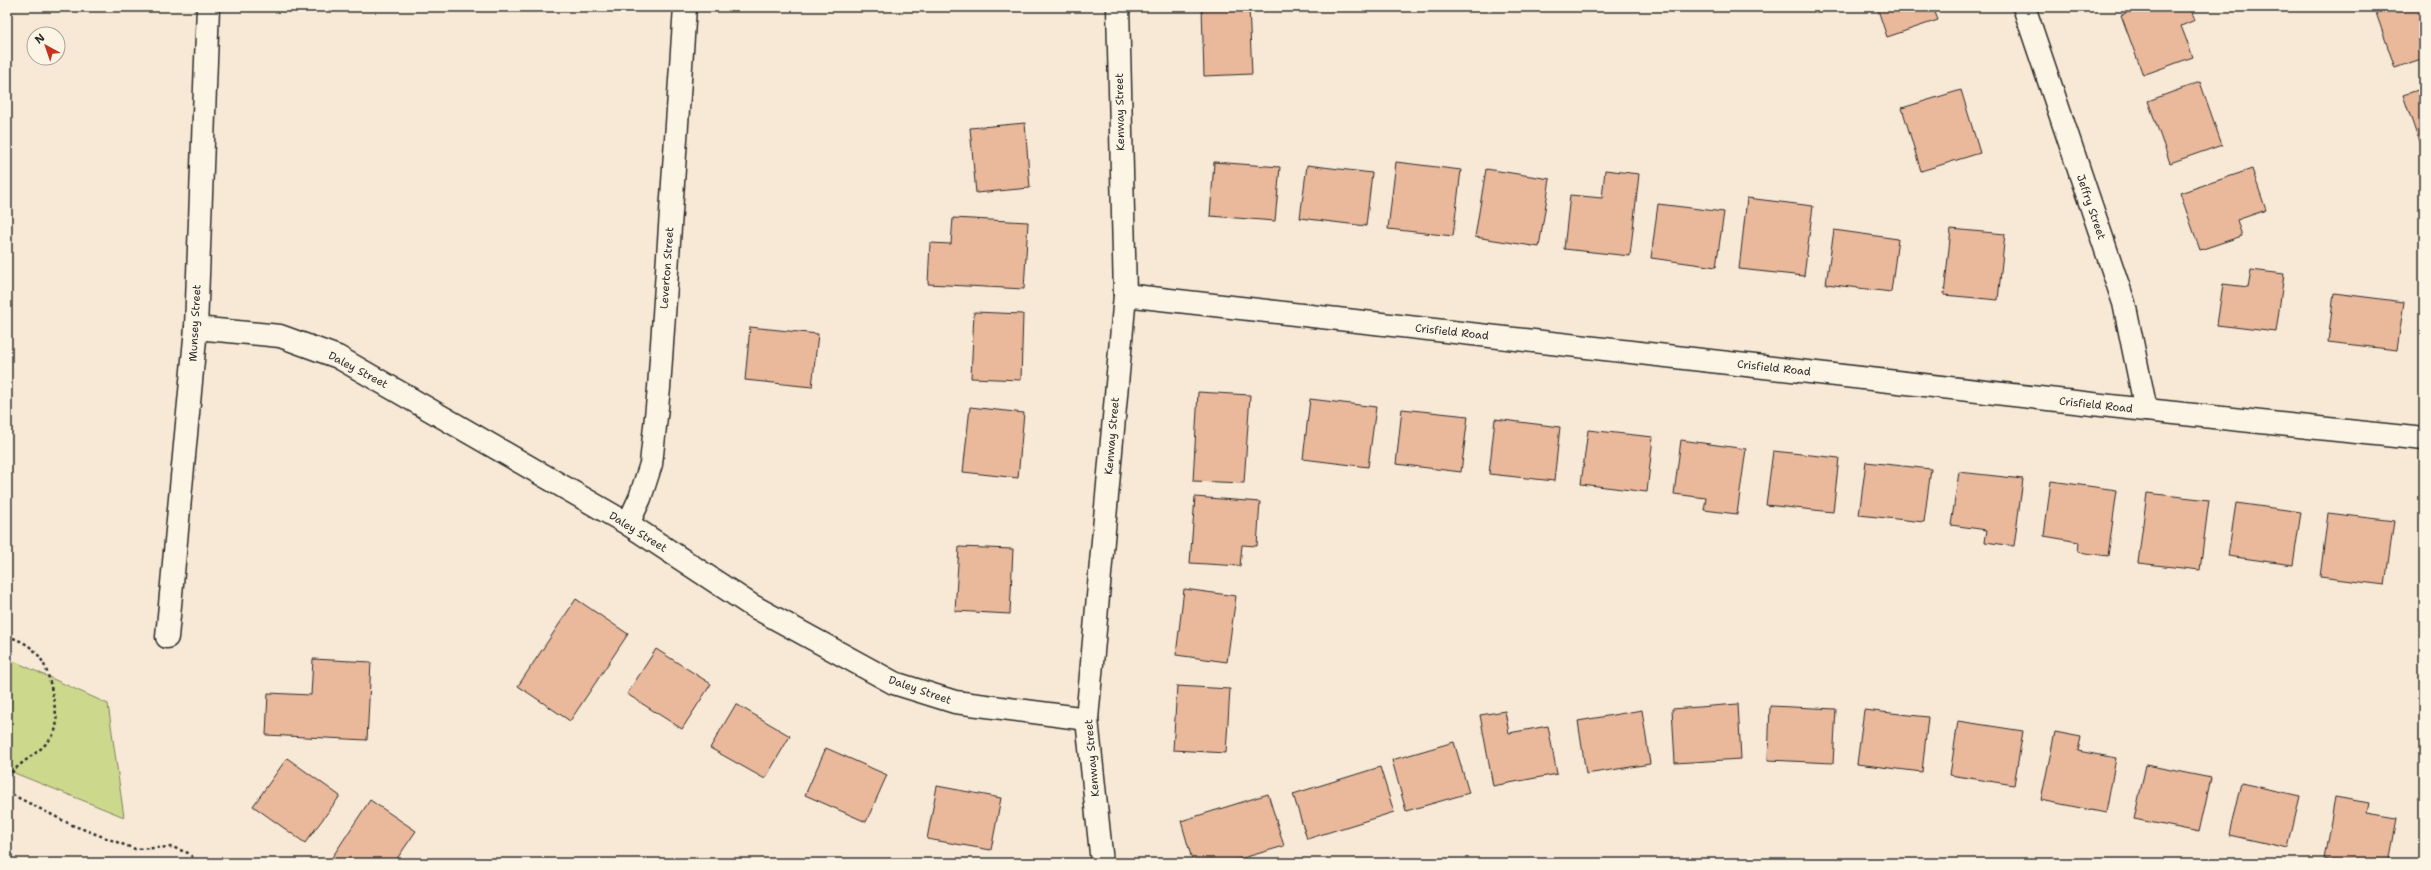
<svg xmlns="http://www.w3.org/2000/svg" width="2431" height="870" font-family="'Shantell Sans',sans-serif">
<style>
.green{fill:#ccd98d;stroke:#7c825c}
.building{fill:#eab89b;stroke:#2b2b2b}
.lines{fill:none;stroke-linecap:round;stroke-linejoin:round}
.minor-casing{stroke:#2b2b2b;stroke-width:25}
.path{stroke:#2b2b2b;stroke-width:2.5;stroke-dasharray:3 3;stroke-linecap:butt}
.minor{stroke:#fcf5e5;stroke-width:22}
.labels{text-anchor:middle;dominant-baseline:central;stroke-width:3;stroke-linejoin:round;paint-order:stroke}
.street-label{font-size:11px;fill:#2b2b2b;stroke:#fcf5e5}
</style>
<rect width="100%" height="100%" fill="#f8e9d6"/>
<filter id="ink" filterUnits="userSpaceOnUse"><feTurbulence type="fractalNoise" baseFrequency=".025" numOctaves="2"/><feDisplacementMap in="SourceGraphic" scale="8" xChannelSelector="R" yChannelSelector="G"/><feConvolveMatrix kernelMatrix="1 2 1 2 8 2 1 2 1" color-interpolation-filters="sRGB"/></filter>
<g filter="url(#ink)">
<polygon class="green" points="7,658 108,704 124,817 7,770"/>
<g class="building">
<polygon points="1202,7 1249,7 1252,74 1204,76"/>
<polygon points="1877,7 1933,7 1938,20 1887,37"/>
<polygon points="2142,7 2190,7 2195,20 2181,26 2193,57 2143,75 2121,15"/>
<polygon points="2374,7 2424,7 2424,58 2395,68"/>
<polygon points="2200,82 2222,145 2170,163 2148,101"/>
<polygon points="2424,88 2424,156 2403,95"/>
<polygon points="1961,90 1980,153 1921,171 1902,108"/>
<polygon points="1025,123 1030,188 976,193 970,128"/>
<polygon points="1214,162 1280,167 1275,221 1210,216"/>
<polygon points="1396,162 1461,170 1453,236 1388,229"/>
<polygon points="1307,165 1372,173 1366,226 1300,218"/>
<polygon points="1486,169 1550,179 1539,247 1475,237"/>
<polygon points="2252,169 2266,210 2237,220 2242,236 2200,250 2180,193"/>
<polygon points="1605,170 1639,174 1630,256 1564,249 1570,195 1602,198"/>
<polygon points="1747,198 1813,206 1804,276 1739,269"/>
<polygon points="1658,204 1724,212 1716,267 1651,258"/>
<polygon points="953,218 1028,222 1024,289 928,284 930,243 951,244"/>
<polygon points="1951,229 2005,234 1998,300 1944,295"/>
<polygon points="1834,230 1898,239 1891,292 1826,284"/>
<polygon points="2251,270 2284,274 2276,332 2217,325 2223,284 2248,287"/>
<polygon points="2334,293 2404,302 2397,350 2328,342"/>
<polygon points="974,312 1023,314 1021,380 971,378"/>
<polygon points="750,327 818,334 812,387 745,380"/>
<polygon points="1198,392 1250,395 1244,483 1193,481"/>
<polygon points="1310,399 1376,407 1368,467 1303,459"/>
<polygon points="970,407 1024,413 1018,478 963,472"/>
<polygon points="1402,409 1468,416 1461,472 1396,464"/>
<polygon points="1495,419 1560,427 1554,481 1489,474"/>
<polygon points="1588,430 1653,437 1647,492 1581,484"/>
<polygon points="1681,440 1746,449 1737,514 1704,510 1706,498 1674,494"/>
<polygon points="1773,451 1839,458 1833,512 1766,505"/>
<polygon points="1866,462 1931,469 1924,522 1859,515"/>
<polygon points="1959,472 2023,479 2014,546 1985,542 1987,530 1951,525"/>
<polygon points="2051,481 2117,490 2108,556 2078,552 2079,542 2044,536"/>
<polygon points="2147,493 2209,500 2200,570 2138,563"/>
<polygon points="1195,497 1260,502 1257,546 1242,545 1240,566 1190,563"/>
<polygon points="2236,503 2301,512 2293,565 2228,556"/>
<polygon points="2328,513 2394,521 2385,585 2320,577"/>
<polygon points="2423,522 2424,522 2424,577 2422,577"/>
<polygon points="959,547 1013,549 1010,614 955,611"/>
<polygon points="1184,589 1236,596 1227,662 1176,655"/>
<polygon points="576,599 628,634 570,721 518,686"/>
<polygon points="656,649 711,684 682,729 627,694"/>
<polygon points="313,659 371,662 367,740 266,735 268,693 311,695"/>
<polygon points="1177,686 1230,689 1226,753 1173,750"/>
<polygon points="736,704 790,736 765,779 710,748"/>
<polygon points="1738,704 1741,759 1675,763 1672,709"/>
<polygon points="1770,706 1836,709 1833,763 1768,760"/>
<polygon points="1642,710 1650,764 1586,774 1578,721"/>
<polygon points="1864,710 1928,717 1922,772 1857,764"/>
<polygon points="1505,711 1509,733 1548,726 1557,774 1493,786 1480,715"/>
<polygon points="1958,721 2023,731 2014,785 1950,775"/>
<polygon points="2055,732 2081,737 2078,751 2116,758 2106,813 2041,800"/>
<polygon points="1454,742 1469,793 1406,811 1392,760"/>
<polygon points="826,748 887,775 866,822 805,795"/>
<polygon points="287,758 340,796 305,843 253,806"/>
<polygon points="2146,765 2211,778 2199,832 2134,819"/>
<polygon points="1380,767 1394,812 1307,839 1293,794"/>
<polygon points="2241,783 2300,796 2288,848 2229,835"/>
<polygon points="937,786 1001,798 991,850 927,839"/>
<polygon points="1268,794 1284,846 1226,863 1193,863 1181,821"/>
<polygon points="2335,797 2369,803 2367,813 2397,818 2389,863 2345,863 2324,859"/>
<polygon points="370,800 416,831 394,863 332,863 329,862"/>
</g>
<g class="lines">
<defs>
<g id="minor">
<polyline points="2024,7 2124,303 2146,410"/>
<polyline points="1125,295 2146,410 2424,439"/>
<polyline points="196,328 280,336 338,357 628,524 751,605 894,683 955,702 1087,719"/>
<polyline points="628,524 640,498 651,464 659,388 685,7"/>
<polyline points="167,637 196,328 208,7"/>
<polyline points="1102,863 1087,719 1125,295 1118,7"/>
</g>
</defs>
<use href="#minor" class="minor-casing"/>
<g class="path">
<path d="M7 636C44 647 48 669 54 703 56 714 59 725 53 735 41 754 18 761 7 779"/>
<polyline points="7,792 72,825 135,849 172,847 188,853 199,863"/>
</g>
<use href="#minor" class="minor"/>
</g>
</g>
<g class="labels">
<g class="street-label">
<text transform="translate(1120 112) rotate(-91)">Kenway Street</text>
<text transform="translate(2091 207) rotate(71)">Jeffry Street</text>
<text transform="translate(667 268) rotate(-86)">Leverton Street</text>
<text transform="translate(195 323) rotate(-87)">Munsey Street</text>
<text transform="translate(1452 332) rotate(6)">Crisfield Road</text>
<text transform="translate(1774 368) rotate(6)">Crisfield Road</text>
<text transform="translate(358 370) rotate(28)">Daley Street</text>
<text transform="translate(2096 405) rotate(6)">Crisfield Road</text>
<text transform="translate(1112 436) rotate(-85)">Kenway Street</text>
<text transform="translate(638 532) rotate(32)">Daley Street</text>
<text transform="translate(920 690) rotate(19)">Daley Street</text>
<text transform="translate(1092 758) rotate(-95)">Kenway Street</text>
</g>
</g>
<rect width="2431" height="870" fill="none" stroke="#fcf5e5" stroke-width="24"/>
<rect x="12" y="12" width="2407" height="846" fill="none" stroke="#2b2b2b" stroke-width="1.5" filter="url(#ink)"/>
<g transform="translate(46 46) rotate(320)"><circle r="19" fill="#fcf5e5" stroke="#a8a49b"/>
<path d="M0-3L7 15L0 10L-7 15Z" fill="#c8321e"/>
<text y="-6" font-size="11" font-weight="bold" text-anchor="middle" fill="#2b2b2b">N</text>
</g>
</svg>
